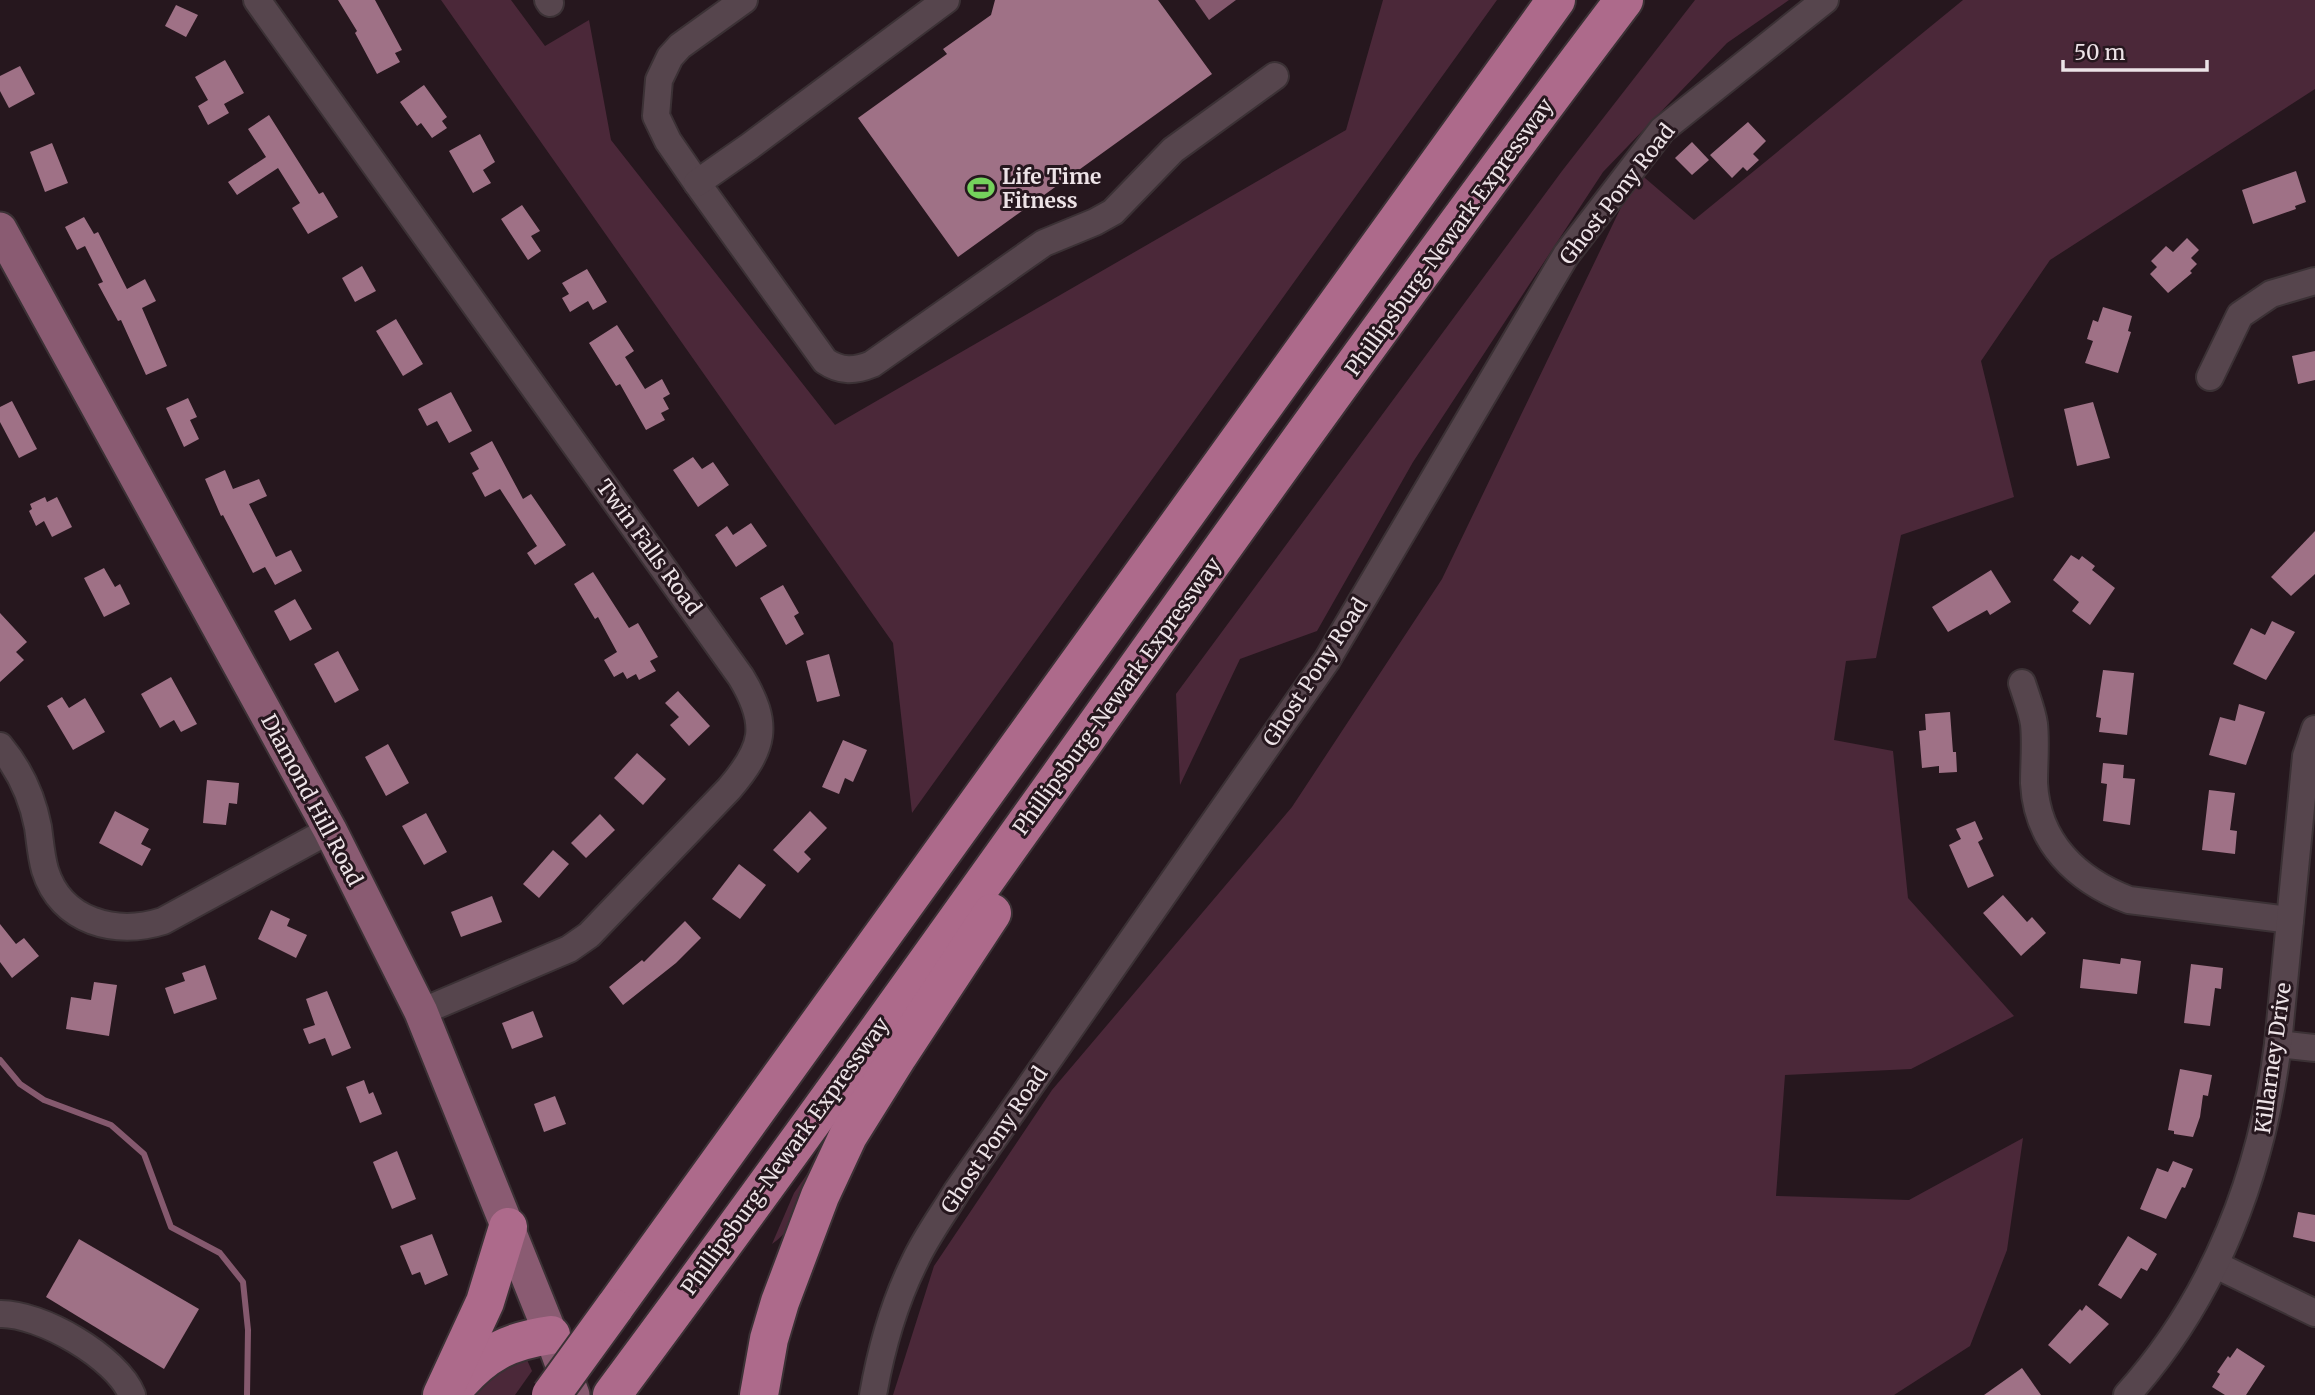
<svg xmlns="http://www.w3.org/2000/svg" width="2315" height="1395" font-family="Merriweather,serif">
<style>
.green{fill:#4b2839}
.water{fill:#85596e}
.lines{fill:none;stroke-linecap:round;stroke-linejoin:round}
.stream{stroke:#85596e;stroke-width:6}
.building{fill:#9f7186}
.minor-casing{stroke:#3b3135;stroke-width:30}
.major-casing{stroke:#3b3135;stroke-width:37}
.highway-casing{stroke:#3b3135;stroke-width:42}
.minor{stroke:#56454d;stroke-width:26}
.major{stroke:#8a5b72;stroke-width:33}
.highway{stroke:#ad6a8b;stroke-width:38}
.highway-bridge-casing{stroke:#3b3135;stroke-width:42;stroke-linecap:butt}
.highway-bridge{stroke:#ad6a8b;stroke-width:38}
.labels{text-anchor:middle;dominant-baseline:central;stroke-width:6;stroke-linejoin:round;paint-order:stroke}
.poi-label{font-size:21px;font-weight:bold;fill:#ede3e7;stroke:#26171e;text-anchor:start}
.street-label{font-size:21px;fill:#ede3e7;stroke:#26171e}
</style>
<rect width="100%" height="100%" fill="#26171e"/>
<g class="green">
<polygon points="441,0 511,0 545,46 589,20 611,140 835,425 1346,130 1383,0 1497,0 912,813 893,643"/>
<polygon points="1695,0 1789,0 1727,43 1603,172 1413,462 1317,631 1240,659 1180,785 1176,694 1562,171"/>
<polygon points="1963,0 2315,0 2315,89 2050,260 1981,361 2014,497 1901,535 1876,658 1846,661 1834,740 1893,751 1908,898 2014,1016 1911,1069 1785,1075 1776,1196 1909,1200 2023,1138 2007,1250 1970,1346 1894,1395 893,1395 934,1266 1052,1090 1292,807 1442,579 1638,172 1694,220"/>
<path d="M824 1150C811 1180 800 1226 772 1244L794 1193Z"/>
<polygon points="524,1353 532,1371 515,1395 459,1395"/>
</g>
<polygon class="water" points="1195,0 1236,0 1209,20"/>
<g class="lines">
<polyline class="stream" points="0,1060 20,1084 44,1100 111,1125 144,1154 171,1227 220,1253 243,1282 248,1330 247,1395"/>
</g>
<g class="building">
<polygon points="338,0 375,0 402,50 395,53 400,62 377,74 355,33 357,31"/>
<polygon points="995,0 1158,0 1212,74 958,257 858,118 947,54 943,49 991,15"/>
<polygon points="176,5 198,15 186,37 165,26"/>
<polygon points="225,60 244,93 224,104 229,113 208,125 198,106 208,100 195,77"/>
<polygon points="20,66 35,94 9,108 0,91 0,76"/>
<polygon points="424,85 447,117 442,121 447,128 432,138 421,123 417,126 400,102"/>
<polygon points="269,115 319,194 323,192 338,217 308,234 292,208 300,203 278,168 237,195 228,182 266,157 248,129"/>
<polygon points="1748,122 1766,141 1753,154 1759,160 1747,171 1743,167 1732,178 1710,155"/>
<polygon points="480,134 495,162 483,170 491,183 473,193 449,151"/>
<polygon points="1692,142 1709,160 1692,175 1675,158"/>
<polygon points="52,143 68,183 45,192 30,152"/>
<polygon points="2296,171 2306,202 2295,206 2296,209 2253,224 2242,190"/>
<polygon points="522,205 540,231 531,236 541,251 528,260 501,219"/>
<polygon points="84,217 94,234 98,232 127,289 145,279 156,301 142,308 167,366 146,375 121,320 118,321 98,284 103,282 85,246 77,250 65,227"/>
<polygon points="2187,238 2199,250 2191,258 2197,264 2190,271 2192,273 2168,293 2150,274 2157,267 2151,261 2166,246 2173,252"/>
<polygon points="362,266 376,291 355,302 342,278"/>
<polygon points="587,269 607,302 593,310 588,301 570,312 562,298 569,294 562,283"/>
<polygon points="2103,307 2132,316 2128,331 2131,332 2118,373 2085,363 2093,341 2087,339 2093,320 2098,322"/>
<polygon points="396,319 423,364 403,376 376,331"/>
<polygon points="617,325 634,351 625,357 645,389 662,379 670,394 663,398 669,409 661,413 665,420 646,430 620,384 616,386 589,343"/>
<polygon points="2315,351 2315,380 2298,384 2292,356"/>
<polygon points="451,392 472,431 449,443 437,421 427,426 418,409"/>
<polygon points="188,398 197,417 190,420 199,439 184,447 166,408"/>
<polygon points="12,401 37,449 19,458 0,422 0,407"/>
<polygon points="2093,402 2110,458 2077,466 2064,409"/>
<polygon points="492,441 523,499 531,494 566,545 535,565 527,553 537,546 500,489 485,497 472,473 479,469 470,453"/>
<polygon points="693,457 702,469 713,462 729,485 698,507 673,470"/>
<polygon points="225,470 233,489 259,479 267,496 249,504 276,557 291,550 302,571 275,585 265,567 253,573 223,515 221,516 205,479"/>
<polygon points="45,497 47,502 57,497 72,527 52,537 44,521 36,526 29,511 32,509 30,504"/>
<polygon points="751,523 767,546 736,567 715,535 727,526 733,535"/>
<polygon points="2315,531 2315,574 2291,596 2271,577"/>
<polygon points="2071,555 2079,560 2082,556 2095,566 2092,570 2115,588 2090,625 2072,611 2079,602 2053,580"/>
<polygon points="104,568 115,587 120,584 130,604 104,617 84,578"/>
<polygon points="1991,570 2011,602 1990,615 1987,610 1948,632 1932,607"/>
<polygon points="593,572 629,628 638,623 658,657 650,661 656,671 639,680 636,674 627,679 623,672 614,677 604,660 617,652 598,617 595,619 574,584"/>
<polygon points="783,585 799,613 794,616 804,634 786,645 760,598"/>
<polygon points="295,599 312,629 290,641 274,611"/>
<polygon points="0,613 27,642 16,652 24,660 0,682"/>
<polygon points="2272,621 2295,632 2266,680 2233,664 2251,628 2265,635"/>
<polygon points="338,651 359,690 335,703 314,664"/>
<polygon points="829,654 840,696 817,702 806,661"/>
<polygon points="2103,670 2134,673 2127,735 2099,732 2101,718 2096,717"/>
<polygon points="171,677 197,724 181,732 174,720 160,728 141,694"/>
<polygon points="678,691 710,726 689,746 670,725 679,717 665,703"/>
<polygon points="62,697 69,708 85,698 105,732 73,750 47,706"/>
<polygon points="2239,704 2265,712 2246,765 2209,755 2220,717 2235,721"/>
<polygon points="1950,712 1953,752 1956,752 1957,772 1939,773 1939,766 1922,768 1919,731 1926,730 1925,714"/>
<polygon points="843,740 867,750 853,782 845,778 839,794 822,787"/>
<polygon points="388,744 409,783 386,796 365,757"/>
<polygon points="637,753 666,779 643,805 614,778"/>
<polygon points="2103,763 2124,765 2123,778 2135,779 2130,825 2103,821 2107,784 2101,783"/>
<polygon points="207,780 239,783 237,804 229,803 226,825 203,823"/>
<polygon points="2209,790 2235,793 2230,830 2237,831 2235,854 2202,850"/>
<polygon points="115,811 149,829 141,844 151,849 142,866 99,843"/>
<polygon points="810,811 827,828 804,852 811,859 798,873 773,850"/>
<polygon points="426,813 447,852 424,865 402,826"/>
<polygon points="600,814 615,830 586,858 571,843"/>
<polygon points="1975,821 1983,839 1978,842 1994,876 1968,888 1949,845 1961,839 1956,829"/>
<polygon points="553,850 569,864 539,898 523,884"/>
<polygon points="739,864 766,885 740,919 712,899"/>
<polygon points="2003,895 2027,922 2032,917 2046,933 2021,956 1983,913"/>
<polygon points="492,896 502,922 461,937 451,912"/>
<polygon points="271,910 290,919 287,926 307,935 296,958 258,939"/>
<polygon points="685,921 701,938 676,963 623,1005 609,987 642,960 644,962"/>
<polygon points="0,924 16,944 24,938 39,956 12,978 0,962"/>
<polygon points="2121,958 2141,961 2137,994 2080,988 2083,959 2120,964"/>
<polygon points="2191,964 2223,968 2221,989 2215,988 2210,1026 2184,1023"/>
<polygon points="205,965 217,999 174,1014 165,988 185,981 182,973"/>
<polygon points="94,982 117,985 109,1036 66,1029 71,997 91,1000"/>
<polygon points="327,991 351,1048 332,1056 325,1038 309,1044 303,1029 315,1025 306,999"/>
<polygon points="533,1011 543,1037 512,1049 502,1023"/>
<polygon points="2180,1069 2212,1075 2208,1096 2203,1095 2200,1117 2193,1137 2174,1134 2174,1131 2168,1130"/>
<polygon points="364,1080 369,1094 373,1092 382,1114 360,1123 346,1087"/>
<polygon points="555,1096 566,1124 544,1132 534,1104"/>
<polygon points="397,1151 416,1199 392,1209 373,1162"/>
<polygon points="2173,1161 2193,1169 2185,1188 2182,1187 2166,1219 2140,1209 2157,1168 2168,1172"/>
<polygon points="2298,1212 2315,1215 2315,1242 2293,1237"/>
<polygon points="432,1234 448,1275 425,1285 420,1272 412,1275 400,1246"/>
<polygon points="2128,1236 2157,1254 2147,1271 2141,1268 2121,1299 2098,1285"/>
<polygon points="79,1239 199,1309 164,1369 46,1297"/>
<polygon points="2086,1305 2109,1324 2070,1364 2048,1345 2080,1309 2082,1311"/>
<polygon points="2237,1348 2265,1366 2246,1395 2225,1395 2212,1387 2220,1374 2217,1372 2228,1356 2230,1358"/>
<polygon points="2022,1368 2041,1395 1984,1395"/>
</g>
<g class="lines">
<defs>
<g id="minor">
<path d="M257 0 741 677C770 725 764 748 729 789L589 935 569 949 421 1012"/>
<polyline points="548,0 550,3"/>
<path d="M744 0 680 46 670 57 659 80 656 116 668 141 697 183 825 361C841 372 855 371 872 364L1044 243 1095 222 1113 212 1173 150 1275 76"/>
<polyline points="697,183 750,146 946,0"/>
<polyline points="2210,377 2240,315 2271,294 2315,281"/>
<path d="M2022 683C2026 696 2032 710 2034 724 2036 743 2034 763 2034 783 2037 842 2076 880 2129 900L2290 920"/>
<path d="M0 746C20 770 32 796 38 827 40 841 41 856 45 870 61 922 116 936 163 921L330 830"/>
<polyline points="2278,1044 2315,1048"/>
<polyline points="2216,1265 2315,1313"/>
<path d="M0 1314C40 1313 117 1357 132 1395"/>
<path d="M873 1395C881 1349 894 1303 915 1261 926 1237 943 1214 957 1191L1327 660 1566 255 1662 130 1825 0"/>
<path d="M2127 1395C2215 1297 2262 1173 2278 1044L2306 756 2315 729"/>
</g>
<polyline id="major" points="0,229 330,830 421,1012 551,1335 573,1395"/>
<g id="highway">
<polyline points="614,1308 1556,0"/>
<path d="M455 1388C483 1354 508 1341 551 1335"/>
<polyline points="442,1395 485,1302 508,1227"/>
<path d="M612 1395C955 934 1277 458 1624 0"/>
<polyline points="759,1395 769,1339 780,1302 820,1196 848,1136 898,1056 992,913"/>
</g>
</defs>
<use href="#minor" class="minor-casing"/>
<use href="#major" class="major-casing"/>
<use href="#highway" class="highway-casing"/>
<use href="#minor" class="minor"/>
<use href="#major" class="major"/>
<use href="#highway" class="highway"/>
<defs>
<polyline id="highway-bridge" points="551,1395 614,1308"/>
</defs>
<use href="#highway-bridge" class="highway-bridge-casing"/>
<use href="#highway-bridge" class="highway-bridge"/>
</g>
<defs>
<symbol id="stadium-bare" viewBox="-9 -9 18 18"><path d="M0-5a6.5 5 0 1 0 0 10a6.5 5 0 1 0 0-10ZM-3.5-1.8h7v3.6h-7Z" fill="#74d25c" stroke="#26171e" stroke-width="2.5" paint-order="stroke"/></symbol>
</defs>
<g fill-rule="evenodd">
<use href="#stadium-bare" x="962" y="169" width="38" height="38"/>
</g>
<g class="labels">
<g class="poi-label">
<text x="1002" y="176">Life Time<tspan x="1002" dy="24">Fitness</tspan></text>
</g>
<g class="street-label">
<text transform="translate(1617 194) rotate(-52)">Ghost Pony Road</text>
<text transform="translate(1449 237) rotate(-54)">Phillipsburg-Newark Expressway</text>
<text transform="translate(649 547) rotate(54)">Twin Falls Road</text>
<text transform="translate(1315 672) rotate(-57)">Ghost Pony Road</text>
<text transform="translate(1117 696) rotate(-54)">Phillipsburg-Newark Expressway</text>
<text transform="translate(312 800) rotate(62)">Diamond Hill Road</text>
<text transform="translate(2273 1058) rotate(-82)">Killarney Drive</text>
<text transform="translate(994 1140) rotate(-56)">Ghost Pony Road</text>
<text transform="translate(785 1156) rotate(-54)">Phillipsburg-Newark Expressway</text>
</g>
</g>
<path d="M2063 60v10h144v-10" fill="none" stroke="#ede3e7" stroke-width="3.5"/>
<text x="2074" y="60" font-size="21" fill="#ede3e7" stroke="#26171e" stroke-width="5" paint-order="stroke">50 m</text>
</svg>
